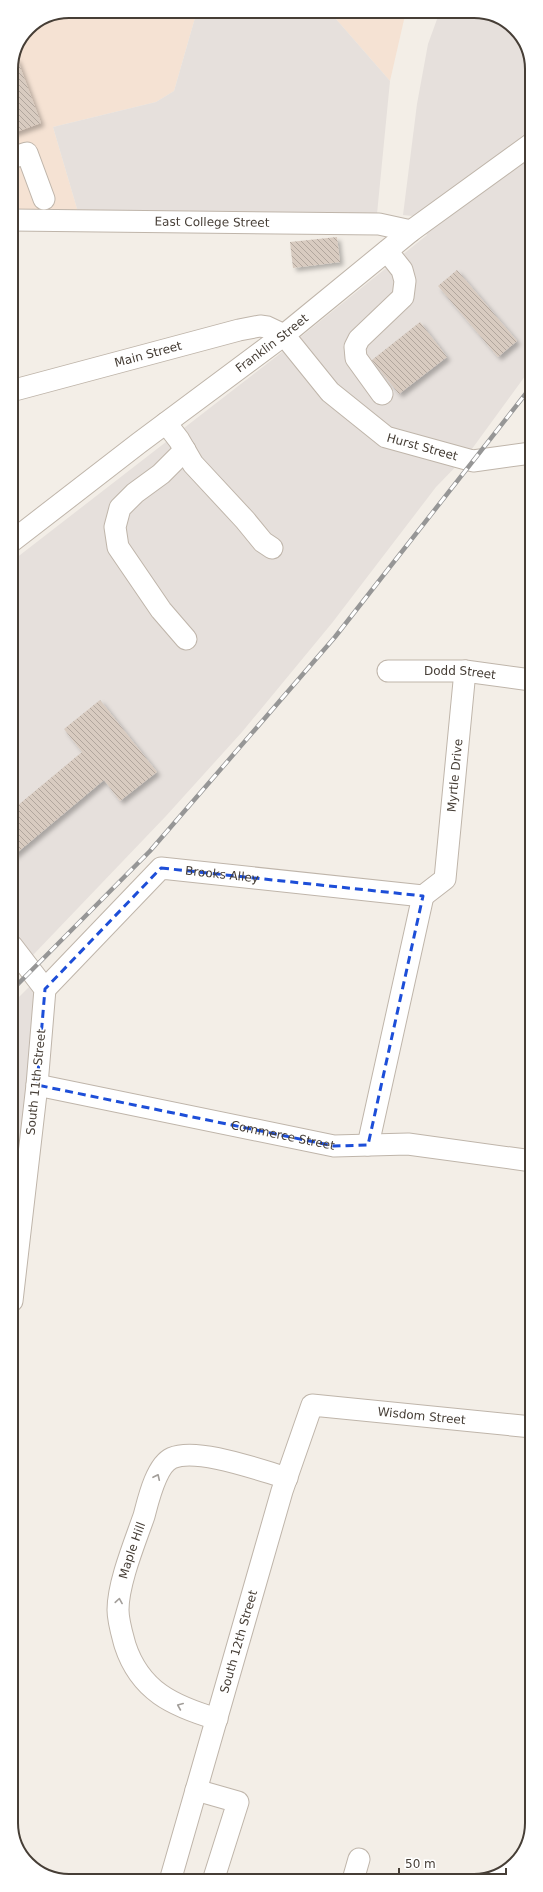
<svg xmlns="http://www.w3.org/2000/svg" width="543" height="1892" font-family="'DejaVu Sans',sans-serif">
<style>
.commercial{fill:#f5e2d3}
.industrial{fill:#e6e0dc}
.building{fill:url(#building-back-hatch);filter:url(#shadow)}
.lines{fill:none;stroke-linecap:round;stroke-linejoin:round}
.minor-casing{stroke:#bfb5aa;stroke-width:23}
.minor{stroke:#fff;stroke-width:21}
.rail-casing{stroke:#969696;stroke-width:4.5}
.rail{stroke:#fff;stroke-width:3;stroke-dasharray:9;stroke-linecap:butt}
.oneway{stroke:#a29e9a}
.marked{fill:none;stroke:#1d4ed8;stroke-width:3;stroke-dasharray:8 5;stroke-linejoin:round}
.labels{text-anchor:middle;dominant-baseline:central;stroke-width:3.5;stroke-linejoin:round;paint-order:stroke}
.street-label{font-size:12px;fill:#463e36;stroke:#fff}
.rim{fill:none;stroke:#463e36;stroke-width:2}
</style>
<defs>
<pattern id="building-back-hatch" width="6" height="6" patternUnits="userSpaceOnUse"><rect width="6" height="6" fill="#d8cbc0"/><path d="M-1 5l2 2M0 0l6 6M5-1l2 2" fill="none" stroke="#b1a69d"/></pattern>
<filter id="shadow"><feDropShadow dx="3.5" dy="3.5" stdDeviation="2" flood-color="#0004"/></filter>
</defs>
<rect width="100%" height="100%" fill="#f3eee7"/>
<g class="commercial">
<polygon points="69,11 197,11 174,91 156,102 53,127 78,212 11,211 11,68 28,28"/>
<polygon points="329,11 406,11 390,81"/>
</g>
<g class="industrial">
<polygon points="197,11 329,11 390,81 377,214 78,212 53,127 156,102 174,91"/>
<polygon points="440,11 482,11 513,25 531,57 531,368 469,453 436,487 332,623 242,732 166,816 12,977 11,562 277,356 427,235 413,216 403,215 417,104 428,44"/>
<polygon points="33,983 38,990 12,1265 12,1004"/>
</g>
<g class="building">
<polygon points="16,56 41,123 11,134 11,68"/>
<polygon points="337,237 340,262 293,268 290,242"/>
<polygon points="457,270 517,341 498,357 438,286"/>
<polygon points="420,322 447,357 399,394 372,360"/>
<polygon points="100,700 157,772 120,801 104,780 12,857 11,811 82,752 64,729"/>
</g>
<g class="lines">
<defs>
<g id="minor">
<polyline points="11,158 27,153 44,199"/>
<path id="s1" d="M11 220 379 224 411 231"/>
<path id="s2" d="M11 391 239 330 260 326 267 327 284 335 330 392 386 437 473 461 531 453"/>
<polyline points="382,394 356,358 355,347 359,339 403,297 405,281 402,270 387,251"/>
<polyline points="166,423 179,440 193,464 245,520 263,542 272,548"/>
<polyline points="185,450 161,474 135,493 120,508 115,527 118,547 161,610 186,639"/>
<path id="s3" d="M11 542 139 443 284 335 411 231 531 144"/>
<path id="s4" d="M388 671H465L531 680"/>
<polyline points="12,946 45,989 37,1085 12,1301"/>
<path id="s5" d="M45 989 161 868 423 896 445 879 465 671"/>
<path id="s6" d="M37 1085 334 1146 408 1144 532 1161"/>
<polyline points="368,1145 423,896"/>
<path id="s7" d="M217 1719C173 1706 140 1691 125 1645 122 1634 118 1621 118 1610 118 1583 135 1542 144 1516 148 1501 156 1465 172 1458 197 1447 259 1470 287 1478"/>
<polyline points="196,1790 238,1802 213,1881"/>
<polyline points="353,1880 359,1859"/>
<path id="s8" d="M170 1881 282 1491 312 1405 532 1427"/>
</g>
</defs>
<use href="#minor" class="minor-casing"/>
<use href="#minor" class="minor"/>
<defs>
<polyline id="rail" points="12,990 150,851 335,637 531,387"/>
</defs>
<use href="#rail" class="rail-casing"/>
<use href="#rail" class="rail"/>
</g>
<defs><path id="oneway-chevron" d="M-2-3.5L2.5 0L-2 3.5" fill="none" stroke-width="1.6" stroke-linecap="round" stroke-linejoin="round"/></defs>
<g class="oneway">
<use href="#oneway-chevron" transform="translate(157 1477) rotate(-65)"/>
<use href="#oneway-chevron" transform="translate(119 1601) rotate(-81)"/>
<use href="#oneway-chevron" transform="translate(180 1706) rotate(-157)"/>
</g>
<path class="marked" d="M161 868 423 896 368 1145 334 1146 37 1085 45 989Z"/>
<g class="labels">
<g class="street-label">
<text stroke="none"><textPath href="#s1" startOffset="201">East College Street</textPath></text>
<text stroke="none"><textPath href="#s3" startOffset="328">Franklin Street</textPath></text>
<text stroke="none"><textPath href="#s2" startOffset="142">Main Street</textPath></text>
<text stroke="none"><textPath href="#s2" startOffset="466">Hurst Street</textPath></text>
<text stroke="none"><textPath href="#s4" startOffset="72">Dodd Street</textPath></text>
<text stroke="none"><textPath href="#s5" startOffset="563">Myrtle Drive</textPath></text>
<text stroke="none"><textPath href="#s5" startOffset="229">Brooks Alley</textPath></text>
<text transform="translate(36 1082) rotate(-84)">South 11th Street</text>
<text stroke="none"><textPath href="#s6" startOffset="251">Commerce Street</textPath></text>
<text stroke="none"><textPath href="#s8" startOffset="607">Wisdom Street</textPath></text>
<text stroke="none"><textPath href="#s7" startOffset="221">Maple Hill</textPath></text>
<text stroke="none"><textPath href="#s8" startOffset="249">South 12th Street</textPath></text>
</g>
</g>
<path d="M0 0H543V1892H0ZM69 18H474A51 51 0 0 1 525 69V1823A51 51 0 0 1 474 1874H69A51 51 0 0 1 18 1823V69A51 51 0 0 1 69 18Z" fill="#fff" fill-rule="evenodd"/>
<path class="rim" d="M69 18H474A51 51 0 0 1 525 69V1823A51 51 0 0 1 474 1874H69A51 51 0 0 1 18 1823V69A51 51 0 0 1 69 18Z"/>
<path d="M399 1868v6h107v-6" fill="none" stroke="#463e36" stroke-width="2"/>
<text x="405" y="1868" font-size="12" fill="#463e36" stroke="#ffffff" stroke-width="3" paint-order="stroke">50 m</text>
</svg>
